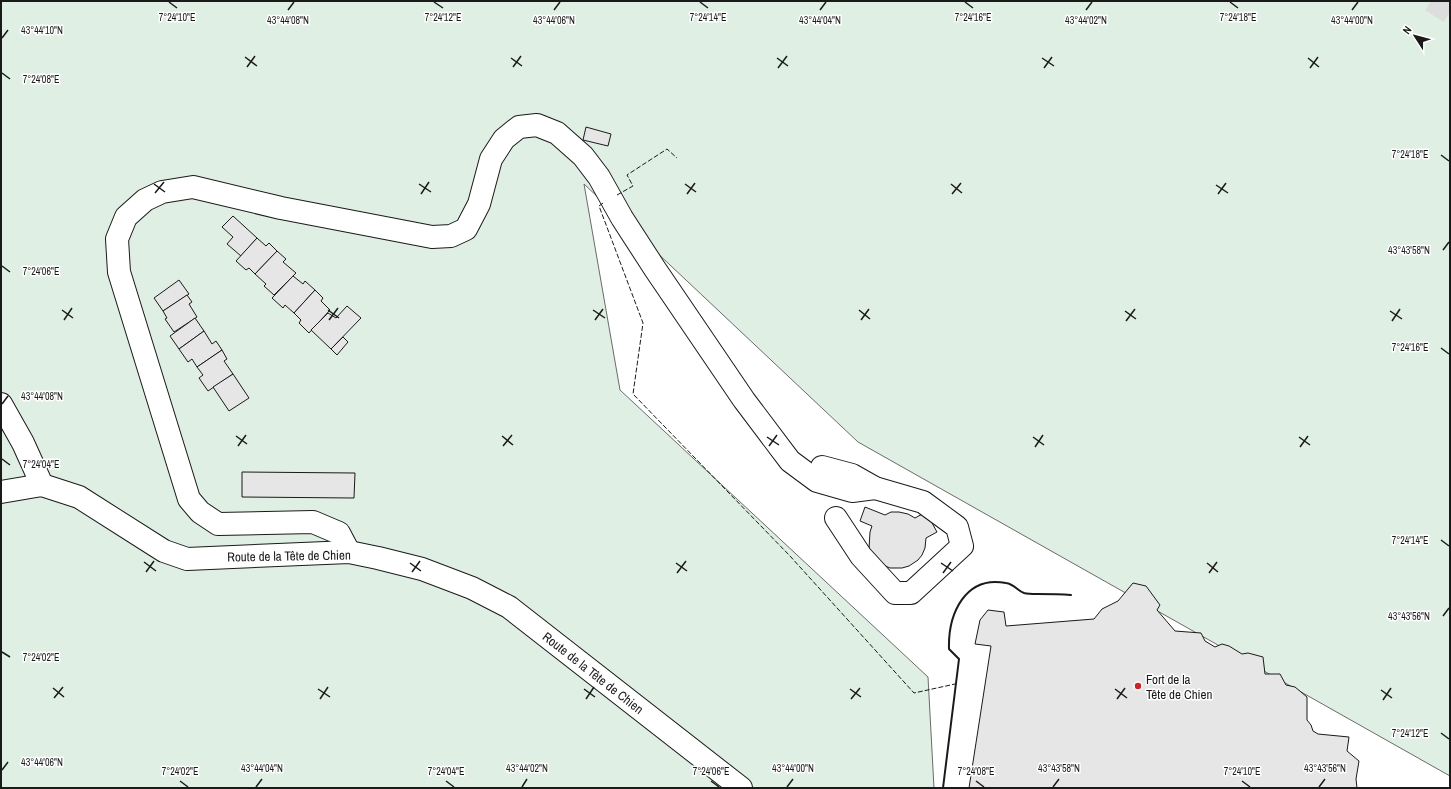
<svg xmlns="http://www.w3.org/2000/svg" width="1451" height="789" font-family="'Archivo Narrow',sans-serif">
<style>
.green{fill:#e0efe3;stroke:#6a6a6a}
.building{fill:#e6e6e6;stroke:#1a1a1a}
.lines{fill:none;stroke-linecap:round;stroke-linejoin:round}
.major-tunnel{stroke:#ddd;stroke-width:22;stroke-dasharray:22 11;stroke-linecap:butt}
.minor-casing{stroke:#1a1a1a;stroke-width:24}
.minor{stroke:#fff;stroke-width:22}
.fence{stroke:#1a1a1a;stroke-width:1;stroke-dasharray:5 2;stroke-linecap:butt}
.wall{stroke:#1a1a1a;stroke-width:2}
.ticks{fill:none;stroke:#1a1a1a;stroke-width:1.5}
.poi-dot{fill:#c62828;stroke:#fff;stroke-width:1.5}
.labels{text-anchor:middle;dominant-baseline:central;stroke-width:3;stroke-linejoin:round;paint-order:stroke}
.street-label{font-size:13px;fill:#1a1a1a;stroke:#fff}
.poi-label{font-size:13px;fill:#1a1a1a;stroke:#fff;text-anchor:start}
.ticks-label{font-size:10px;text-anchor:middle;fill:#1a1a1a;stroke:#fff;stroke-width:3;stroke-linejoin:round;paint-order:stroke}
</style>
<rect width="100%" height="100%" fill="#fff"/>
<polygon class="green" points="1,1 1450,1 1450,776 858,442 584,184 620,390 928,677 934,788 1,788"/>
<g class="building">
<polygon points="586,127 611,134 608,146 583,140"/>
<polygon points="233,216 257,238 241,256 227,244 233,237 222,227"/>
<polygon points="257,238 266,246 269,243 277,251 255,274 249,268 246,270 236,261"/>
<polygon points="277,251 286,259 283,262 296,273 274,295 264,286 266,284 255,274"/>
<polygon points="293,276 303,284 305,281 315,290 294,313 285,305 283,308 272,298"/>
<polygon points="179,280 189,294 163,311 154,298"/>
<polygon points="315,290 323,298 321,301 330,310 309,333 299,323 301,320 294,313"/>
<polygon points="187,295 192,302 189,304 197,317 174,332 165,319 167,318 163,311"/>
<polygon points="347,306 361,318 331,349 311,330 328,313 336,318"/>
<polygon points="195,318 204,331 179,349 170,336"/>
<polygon points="204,331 212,344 216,341 222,350 197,367 192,359 188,362 179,349"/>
<polygon points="343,337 348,342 337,355 331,349"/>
<polygon points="222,350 227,359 224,361 233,374 208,391 199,378 203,375 197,367"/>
<polygon points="233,374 249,398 229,411 213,387"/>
<polygon points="242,472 355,473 354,498 242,497"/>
<polygon points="865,507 885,515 891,512 899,512 908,514 915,518 926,512 937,532 926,538 925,548 922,555 918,560 909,566 902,568 890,568 881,564 869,549 870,532 872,526 860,521"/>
<polygon points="1133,583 1146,586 1160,605 1157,610 1175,631 1201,633 1205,641 1215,647 1222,644 1229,646 1242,654 1248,653 1263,657 1265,674 1280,674 1286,685 1295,687 1307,697 1307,720 1311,725 1313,731 1318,734 1349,737 1347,751 1359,761 1356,779 1357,788 969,788 991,646 975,644 980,620 988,610 1004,612 1006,626 1094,619 1102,609 1118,601"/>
</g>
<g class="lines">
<polyline class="major-tunnel" points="1431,1 1450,13"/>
<defs>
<g id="minor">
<polyline points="1,404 23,443 42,485"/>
<polyline points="822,467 852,475 875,488 923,502 957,527 962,546 911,593 895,593 861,556 836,518"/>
<polyline points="1,492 42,485 79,497 164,551 187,559 349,552 378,558 422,569 472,588 509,607 741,788"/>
<polyline points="349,552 339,533 313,522 218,524 200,512 189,499 119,272 117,239 126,217 145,200 162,192 193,187 281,208 432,237 451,236 466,229 479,204 491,159 504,139 519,127 537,125 557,133 583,156 599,177 622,218 655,269 744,400 790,461 817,481 852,491 875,488"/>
</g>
</defs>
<use href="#minor" class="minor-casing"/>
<use href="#minor" class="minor"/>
<g class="fence">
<polyline points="617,195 633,186 627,175 667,149 677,158"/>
<polyline points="603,203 599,206 643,323 633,394 790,556 914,693 955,684"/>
</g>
<path class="wall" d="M943 788 959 659 949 649C948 614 965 575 1006 583 1014 584 1018 591 1024 593 1028 594 1033 594 1037 594 1048 594 1059 594 1071 595"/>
</g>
<path class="ticks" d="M169 2 177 8M434 2 443 8M700 2 708 8M965 2 973 8M1230 2 1238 8M288 10 294 2M554 10 560 2M820 10 826 2M1086 10 1092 2M1352 10 1358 2M2 38 8 30M245 57 257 66M511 58 522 66M777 58 788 66M1042 58 1054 66M1308 58 1319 67M247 67 255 56M513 67 521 56M778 68 787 56M1044 68 1052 57M1310 68 1318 57M2 73 10 79M1441 155 1449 161M154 184 165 192M419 184 431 192M685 184 696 192M951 184 962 193M1216 185 1228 193M155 193 164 182M421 194 429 182M687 194 695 183M952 194 961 183M1218 194 1226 183M1443 250 1449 242M2 266 10 272M62 310 73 318M328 310 339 318M593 310 605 318M859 310 870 319M1125 311 1136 319M1390 311 1402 319M64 320 72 308M329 320 338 308M595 320 603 309M861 320 869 309M1126 321 1135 309M1392 321 1400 309M1441 348 1449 354M2 404 8 396M236 436 247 444M502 436 513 445M767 437 779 445M1033 437 1044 445M1299 437 1310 445M238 446 246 435M503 446 512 435M769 446 777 435M1035 447 1043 435M1300 447 1308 436M2 459 10 465M1441 540 1449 546M144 562 156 571M410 563 421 571M676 563 687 571M941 563 953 571M1207 563 1218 572M146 572 154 561M412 572 420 561M677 573 686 561M943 573 951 562M1209 573 1217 562M1443 616 1449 608M2 652 10 657M53 688 64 697M318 689 330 697M584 689 595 697M850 689 861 697M1115 689 1127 698M1381 690 1392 698M54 698 63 687M320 699 328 687M586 699 594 687M851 699 860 688M1117 699 1125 688M1383 700 1391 688M1441 733 1449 739M2 770 8 762M180 781 188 787M446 781 454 787M711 781 719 787M976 781 984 787M1242 781 1250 787M256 787 262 779M522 787 527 779M787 787 793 779M1053 787 1059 779M1319 787 1325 779"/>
<circle class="poi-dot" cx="1138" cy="686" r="4"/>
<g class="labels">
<g class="street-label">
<text transform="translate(289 556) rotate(-1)">Route de la Tête de Chien</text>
<text transform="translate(593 673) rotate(38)">Route de la Tête de Chien</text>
</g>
<g class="poi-label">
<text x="1146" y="679">Fort de la<tspan x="1146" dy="15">Tête de Chien</tspan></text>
</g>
</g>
<g class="ticks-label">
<text x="1238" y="21">7°24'18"E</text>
<text x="177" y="21">7°24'10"E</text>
<text x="443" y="21">7°24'12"E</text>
<text x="708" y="21">7°24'14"E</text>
<text x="973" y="21">7°24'16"E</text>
<text x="288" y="24">43°44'08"N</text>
<text x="554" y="24">43°44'06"N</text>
<text x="820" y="24">43°44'04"N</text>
<text x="1086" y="24">43°44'02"N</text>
<text x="1352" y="24">43°44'00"N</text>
<text x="42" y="34">43°44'10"N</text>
<text x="41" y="83">7°24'08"E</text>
<text x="1410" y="158">7°24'18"E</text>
<text x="1409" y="254">43°43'58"N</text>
<text x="41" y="275">7°24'06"E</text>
<text x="1410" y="351">7°24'16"E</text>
<text x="42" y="400">43°44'08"N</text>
<text x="41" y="468">7°24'04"E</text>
<text x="1410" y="544">7°24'14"E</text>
<text x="1409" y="620">43°43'56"N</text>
<text x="41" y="661">7°24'02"E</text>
<text x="1410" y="737">7°24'12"E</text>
<text x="42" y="766">43°44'06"N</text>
<text x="262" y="772">43°44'04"N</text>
<text x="527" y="772">43°44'02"N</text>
<text x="793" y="772">43°44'00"N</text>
<text x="1059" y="772">43°43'58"N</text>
<text x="1325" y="772">43°43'56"N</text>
<text x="180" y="775">7°24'02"E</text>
<text x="446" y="775">7°24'04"E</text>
<text x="711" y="775">7°24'06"E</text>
<text x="976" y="775">7°24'08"E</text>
<text x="1242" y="775">7°24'10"E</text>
</g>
<rect width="1451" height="789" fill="none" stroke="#1a1a1a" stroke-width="4"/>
<g transform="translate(1415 36) rotate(306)" stroke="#ffffff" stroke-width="3" paint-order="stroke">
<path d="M0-3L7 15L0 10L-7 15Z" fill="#1a1a1a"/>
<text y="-6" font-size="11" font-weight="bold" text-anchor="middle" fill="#1a1a1a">N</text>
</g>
</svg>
